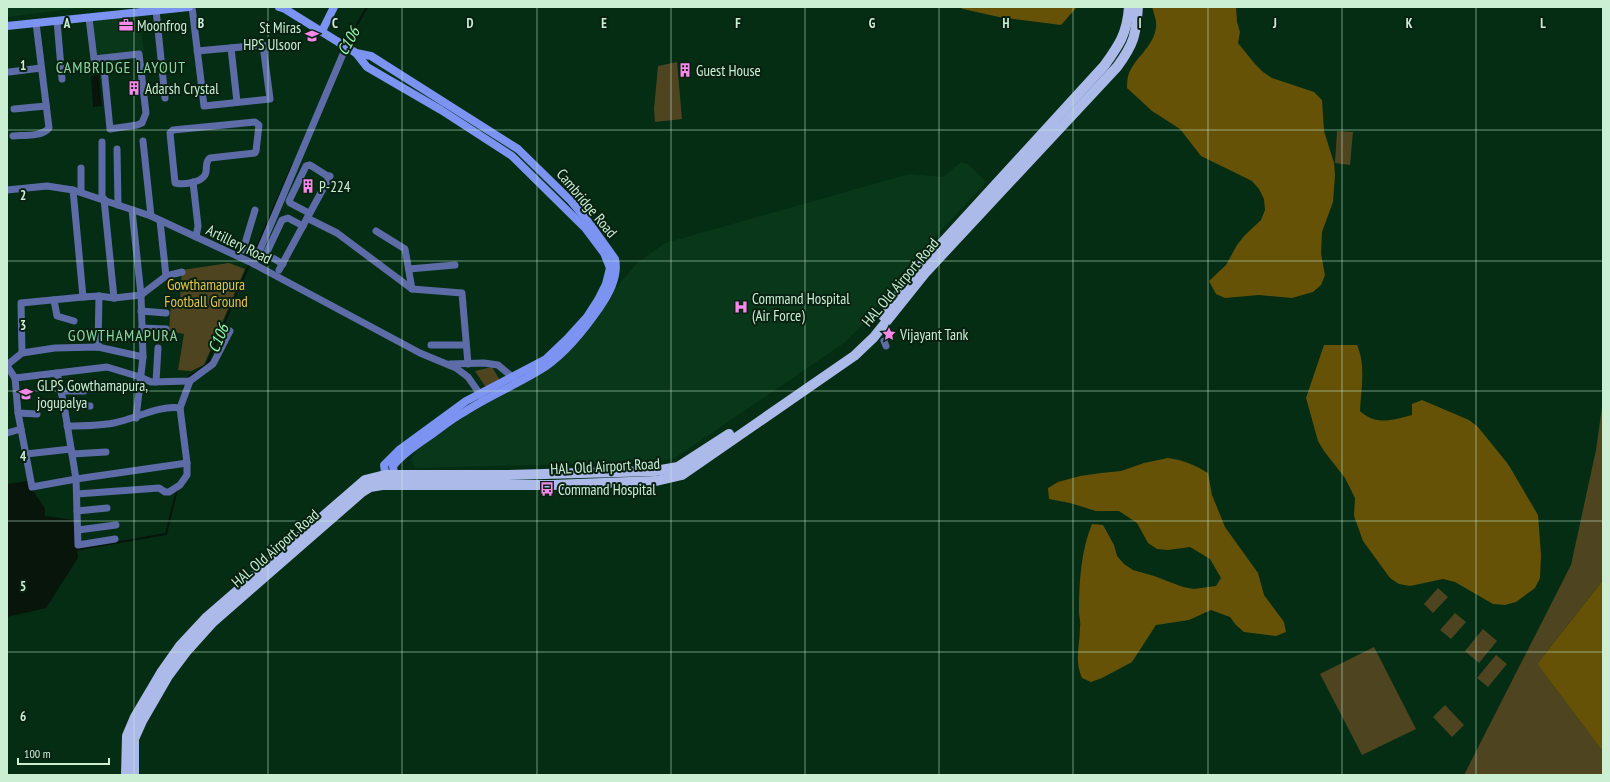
<svg xmlns="http://www.w3.org/2000/svg" width="1610" height="782" font-family="'PT Sans Narrow',sans-serif">
<style>
.built{fill:#08371a}
.green{fill:#4f4420}
.forest{fill:#655207}
.water{fill:#07150b}
.lines{fill:none;stroke-linecap:round;stroke-linejoin:round}
.stream{stroke:#07150b;stroke-width:2}
.street{stroke:#5d6ca6;stroke-width:7}
.secondary{stroke:#7d93f1;stroke-width:8}
.primary{stroke:#acbaea;stroke-width:10}
.grid{fill:none;stroke:#caefd3;stroke-width:1;stroke-opacity:0.55}
.labels{text-anchor:middle;dominant-baseline:central;stroke-width:4;stroke-linejoin:round;paint-order:stroke}
.poi-label{font-size:15px;fill:#caefd3;stroke:#092111;text-anchor:start}
.street-label{font-size:15px;fill:#caefd3;stroke:#092111}
.park-label{font-size:15px;fill:#e8c34b;stroke:#092111}
.water-label{font-size:16px;font-style:italic;fill:#92fab0;stroke:#092111}
.neighbourhood-label{font-size:16px;letter-spacing:1px;fill:#8cd7a1;stroke:#092111}
.grid-label{font-size:13px;text-anchor:middle;font-weight:bold;fill:#caefd3;stroke:#092111;stroke-width:4;stroke-linejoin:round;paint-order:stroke}
</style>
<rect width="100%" height="100%" fill="#042d14"/>
<g class="built">
<polygon points="7,7 88,7 7,17"/>
<polygon points="139,15 144,51 96,57 92,21"/>
<polygon points="961,162 968,164 986,182 900,275 870,317 844,343 675,458 652,462 415,468 411,461 417,449 467,415 547,370 563,357 586,334 612,297 614,290 637,263 665,243 909,174 943,177"/>
</g>
<g class="green">
<polygon points="677,62 682,119 655,122 654,109 658,66"/>
<polygon points="1337,131 1353,132 1350,165 1335,163"/>
<polygon points="229,263 245,269 204,365 191,371 178,370 184,334 169,331 171,301 180,301 182,270"/>
<polygon points="492,367 501,382 487,389 475,371"/>
<polygon points="1603,400 1603,580 1537,664 1603,752 1603,775 1464,775 1571,565 1596,450"/>
<polygon points="1438,588 1448,597 1433,613 1424,604"/>
<polygon points="1455,613 1466,622 1451,639 1440,630"/>
<polygon points="1483,629 1497,641 1479,663 1465,651"/>
<polygon points="1374,647 1416,729 1362,755 1320,674"/>
<polygon points="1496,655 1507,664 1488,687 1477,678"/>
<polygon points="1445,705 1464,725 1452,737 1433,717"/>
</g>
<g class="forest">
<polygon points="959,7 1077,7 1061,25 999,17 963,9"/>
<path d="M1152 7H1236L1237 22 1240 32 1238 43 1255 64 1263 72 1272 78 1314 92 1322 100 1324 131 1334 163 1335 175 1333 202 1322 232 1321 254 1325 275 1321 285 1313 292 1292 298 1259 295 1225 298 1216 294 1209 281 1226 265 1237 245 1244 236 1261 220 1265 210 1264 199 1259 189 1252 181 1201 156 1180 129 1152 111 1127 88C1127 85 1127 80 1128 76 1133 59 1153 48 1156 28 1157 21 1154 14 1152 7Z"/>
<path d="M1324 345H1357C1366 365 1361 389 1360 411 1377 426 1392 420 1412 415V404L1422 400 1469 420 1478 427 1508 464 1538 515 1541 555 1540 578 1535 588 1516 602 1505 605 1493 604 1455 582 1443 579 1410 586 1399 584 1390 578 1363 541 1354 516 1355 498 1345 478 1324 451 1318 441 1306 398Z"/>
<path d="M1168 458C1183 460 1195 465 1208 473L1212 495 1225 527 1258 573 1264 595 1284 622 1286 632 1276 636 1244 632 1236 625 1230 617 1211 610 1189 620 1156 625 1132 662 1102 678 1091 682 1082 678C1074 660 1080 645 1080 627 1081 622 1079 617 1079 611 1079 583 1081 550 1092 524L1103 525 1114 545 1117 556 1124 564 1133 570 1154 576 1183 587 1194 589 1216 586 1221 578 1210 559 1190 547 1168 550 1157 549 1148 543 1137 523 1119 511H1096L1070 503 1049 499 1048 488 1058 482 1080 476 1101 473 1121 471 1144 463Z"/>
<polygon points="1603,580 1603,752 1537,664"/>
</g>
<g class="water">
<polygon points="99,75 102,106 93,107 91,76"/>
<polygon points="27,481 45,509 45,516 74,520 78,558 46,608 7,617 7,484"/>
</g>
<g class="lines">
<g class="stream">
<polyline points="346,44 367,7"/>
<polyline points="251,260 293,164"/>
<polyline points="189,379 190,376 207,364 249,265"/>
<polyline points="74,550 166,534 177,489"/>
</g>
<g class="street">
<polyline points="192,7 204,106 270,99 263,45 197,51"/>
<polyline points="156,10 165,98"/>
<polyline points="89,18 94,59 139,54 146,113 142,123 137,125 110,129 103,58"/>
<polyline points="57,21 62,79"/>
<polyline points="231,48 237,102"/>
<polyline points="9,72 41,68"/>
<polyline points="14,109 46,106"/>
<path d="M255 122 259 125 256 151 255 153 210 158C204 162 208 170 205 175 200 183 183 185 175 183L170 133 173 130Z"/>
<path d="M13 136C23 135 42 137 49 128L36 23"/>
<polyline points="143,141 151,216"/>
<polyline points="117,149 118,205"/>
<polyline points="81,168 81,192"/>
<polyline points="193,182 198,226 196,237"/>
<polyline points="7,190 47,186 73,190 151,216 250,262 420,353 456,368 468,377 482,397"/>
<polyline points="73,190 83,297"/>
<polyline points="102,198 102,142"/>
<polyline points="104,199 114,298"/>
<polyline points="132,210 141,295 143,357 136,418"/>
<polyline points="309,213 290,203 289,201 306,166 310,165 329,177"/>
<polyline points="307,218 337,233 412,289 462,293 468,364"/>
<polyline points="376,231 405,249 412,289"/>
<polyline points="243,250 255,210"/>
<polyline points="254,264 346,47"/>
<polyline points="283,264 266,254 282,220 288,218 303,226"/>
<polyline points="409,269 455,265"/>
<polyline points="279,270 330,176"/>
<polyline points="166,276 182,272"/>
<polyline points="54,300 57,316 74,321"/>
<polyline points="141,311 166,313"/>
<polyline points="142,328 166,329"/>
<polyline points="884,341 886,346"/>
<polyline points="431,345 466,345"/>
<polyline points="98,347 99,296"/>
<polyline points="22,353 21,303 83,297 99,296 114,298 141,295 166,276 160,221"/>
<polyline points="450,364 484,363 498,365 516,380"/>
<polyline points="7,365 22,353 55,348 98,347 143,357"/>
<polyline points="7,366 15,378 107,367 140,377 151,382 190,381 213,364 230,331"/>
<polyline points="57,373 64,405 76,479 78,545 115,539"/>
<polyline points="15,378 18,413 32,487 76,479 187,463 180,408 190,381"/>
<polyline points="156,382 158,348"/>
<polyline points="61,391 84,391"/>
<polyline points="64,405 90,406"/>
<polyline points="18,413 37,414"/>
<path d="M67 426C83 426 98 426 114 423 135 419 159 405 180 408"/>
<polyline points="7,433 21,429"/>
<polyline points="26,454 71,449"/>
<polyline points="72,454 106,452"/>
<polyline points="77,494 159,488 165,492 169,492 180,485 187,475 187,463"/>
<polyline points="77,511 107,508"/>
<polyline points="78,530 116,525"/>
</g>
<g class="secondary">
<path d="M279 7 285 9 356 53 371 56 518 149 571 201 590 224 615 259C619 276 609 294 600 307 585 329 568 351 545 367 520 383 491 395 466 411 453 418 442 427 431 435 418 444 403 453 393 466L395 481"/>
<polyline points="7,26 189,7"/>
<polyline points="322,31 334,7"/>
<polyline points="356,53 367,67 441,110 512,156 586,229 604,253 610,268 606,284 598,300 587,317 567,339 546,359 466,401 399,450 384,465 386,480"/>
</g>
<g class="primary">
<path d="M883 316 908 281 920 267 1104 66C1119 45 1127 34 1129 7"/>
<polyline points="126,775 127,736 135,717 161,673 180,646 207,617 365,480 385,475 506,475 655,471 678,467 729,434"/>
<path d="M134 775V739L142 721 168 676 186 652 213 622 362 492 370 487 382 485H552L656 481 682 475 854 356 874 337 926 272 1117 67C1134 44 1136 35 1138 7"/>
</g>
</g>
<path class="grid" d="M134 7V775M268 7V775M402 7V775M537 7V775M671 7V775M805 7V775M939 7V775M1073 7V775M1208 7V775M1342 7V775M1476 7V775M7 130H1603M7 261H1603M7 391H1603M7 521H1603M7 652H1603"/>
<defs>
<symbol id="office-bare" viewBox="-9 -9 18 18"><path d="M-6-3h4V-5.5h4V-3h4V5H-6ZM-1-4.5V-3h2v-1.5ZM-6 0V1H6V0Z" fill="#f888ea" stroke="#092111" stroke-width="2.5" paint-order="stroke"/></symbol>
<symbol id="school-bare" viewBox="-9 -9 18 18"><path d="M0-5L7-2L0 1L-7-2ZM-4 1L0 2.5L4 1V4Q0 6-4 4Z" fill="#f888ea" stroke="#092111" stroke-width="2.5" paint-order="stroke"/></symbol>
<symbol id="building-bare" viewBox="-9 -9 18 18"><path d="M-4-6H4V6H1V3H-1V6H-4ZM-2.5-4.3h1.7v1.8h-1.7ZM.8-4.3h1.7v1.8H.8ZM-2.5-1h1.7V.8h-1.7ZM.8-1h1.7V.8H.8Z" fill="#f888ea" stroke="#092111" stroke-width="2.5" paint-order="stroke"/></symbol>
<symbol id="hospital-bare" viewBox="-9 -9 18 18"><path d="M-5-5h3v3.5h4V-5h3V5h-3V1.5h-4V5h-3Z" fill="#f888ea" stroke="#092111" stroke-width="2.5" paint-order="stroke"/></symbol>
<symbol id="sight-bare" viewBox="-9 -9 18 18"><path d="M0-6L1.8-2.2L6-1.7L2.9 1.2L3.7 5.4L0 3.3L-3.7 5.4L-2.9 1.2L-6-1.7L-1.8-2.2Z" fill="#f888ea" stroke="#092111" stroke-width="2.5" paint-order="stroke"/></symbol>
<symbol id="bus-bare" viewBox="-9 -9 18 18"><path d="M-5-6H5V4H4V6H2V4H-2V6H-4V4H-5ZM-3.5-4V0h7V-4ZM-3.5 1.2v1.5H-2V1.2ZM2 1.2v1.5H3.5V1.2Z" fill="#f888ea" stroke="#092111" stroke-width="2.5" paint-order="stroke"/></symbol>
</defs>
<g fill-rule="evenodd">
<use href="#office-bare" x="116" y="15" width="20" height="20"/>
<use href="#school-bare" x="302" y="26" width="20" height="20"/>
<use href="#building-bare" x="675" y="60" width="20" height="20"/>
<use href="#building-bare" x="124" y="78" width="20" height="20"/>
<use href="#building-bare" x="298" y="176" width="20" height="20"/>
<use href="#hospital-bare" x="731" y="297" width="20" height="20"/>
<use href="#sight-bare" x="879" y="324" width="20" height="20"/>
<use href="#school-bare" x="16" y="384" width="20" height="20"/>
<use href="#bus-bare" x="537" y="479" width="20" height="20"/>
</g>
<g class="labels">
<g class="poi-label">
<text x="137" y="25">Moonfrog</text>
<text x="301" y="27" text-anchor="end">St Miras<tspan x="301" dy="17">HPS Ulsoor</tspan></text>
<text x="696" y="70">Guest House</text>
<text x="145" y="88">Adarsh Crystal</text>
<text x="319" y="186">P-224</text>
<text x="752" y="298">Command Hospital<tspan x="752" dy="17">(Air Force)</tspan></text>
<text x="900" y="334">Vijayant Tank</text>
<text x="37" y="385">GLPS Gowthamapura,<tspan x="37" dy="17">jogupalya</tspan></text>
<text x="558" y="489">Command Hospital</text>
</g>
<g class="street-label">
<text transform="translate(587 203) rotate(50)">Cambridge Road</text>
<text transform="translate(239 244) rotate(26)">Artillery Road</text>
<text transform="translate(900 282) rotate(-50)">HAL Old Airport Road</text>
<text transform="translate(605 466) rotate(-3)">HAL Old Airport Road</text>
<text transform="translate(275 548) rotate(-41)">HAL Old Airport Road</text>
</g>
<g class="park-label">
<text x="206" y="284">Gowthamapura<tspan x="206" dy="17">Football Ground</tspan></text>
</g>
<g class="water-label">
<text transform="translate(348 41) rotate(-61)">C106</text>
<text transform="translate(218 338) rotate(-67)">C106</text>
</g>
<g class="neighbourhood-label">
<text x="121" y="67">CAMBRIDGE LAYOUT</text>
<text x="123" y="335">GOWTHAMAPURA</text>
</g>
</g>
<g class="grid-label">
<text x="67" y="28">A</text>
<text x="201" y="28">B</text>
<text x="335" y="28">C</text>
<text x="470" y="28">D</text>
<text x="604" y="28">E</text>
<text x="738" y="28">F</text>
<text x="872" y="28">G</text>
<text x="1006" y="28">H</text>
<text x="1140" y="28">I</text>
<text x="1275" y="28">J</text>
<text x="1409" y="28">K</text>
<text x="1543" y="28">L</text>
<text x="23" y="70">1</text>
<text x="23" y="200">2</text>
<text x="23" y="330">3</text>
<text x="23" y="461">4</text>
<text x="23" y="591">5</text>
<text x="23" y="721">6</text>
</g>
<rect width="1610" height="782" fill="none" stroke="#caefd3" stroke-width="16"/>
<path d="M18 758v6h91v-6" fill="none" stroke="#caefd3" stroke-width="2"/>
<text x="24" y="758" font-size="12" fill="#caefd3" stroke="#092111" stroke-width="3" paint-order="stroke">100 m</text>
</svg>
